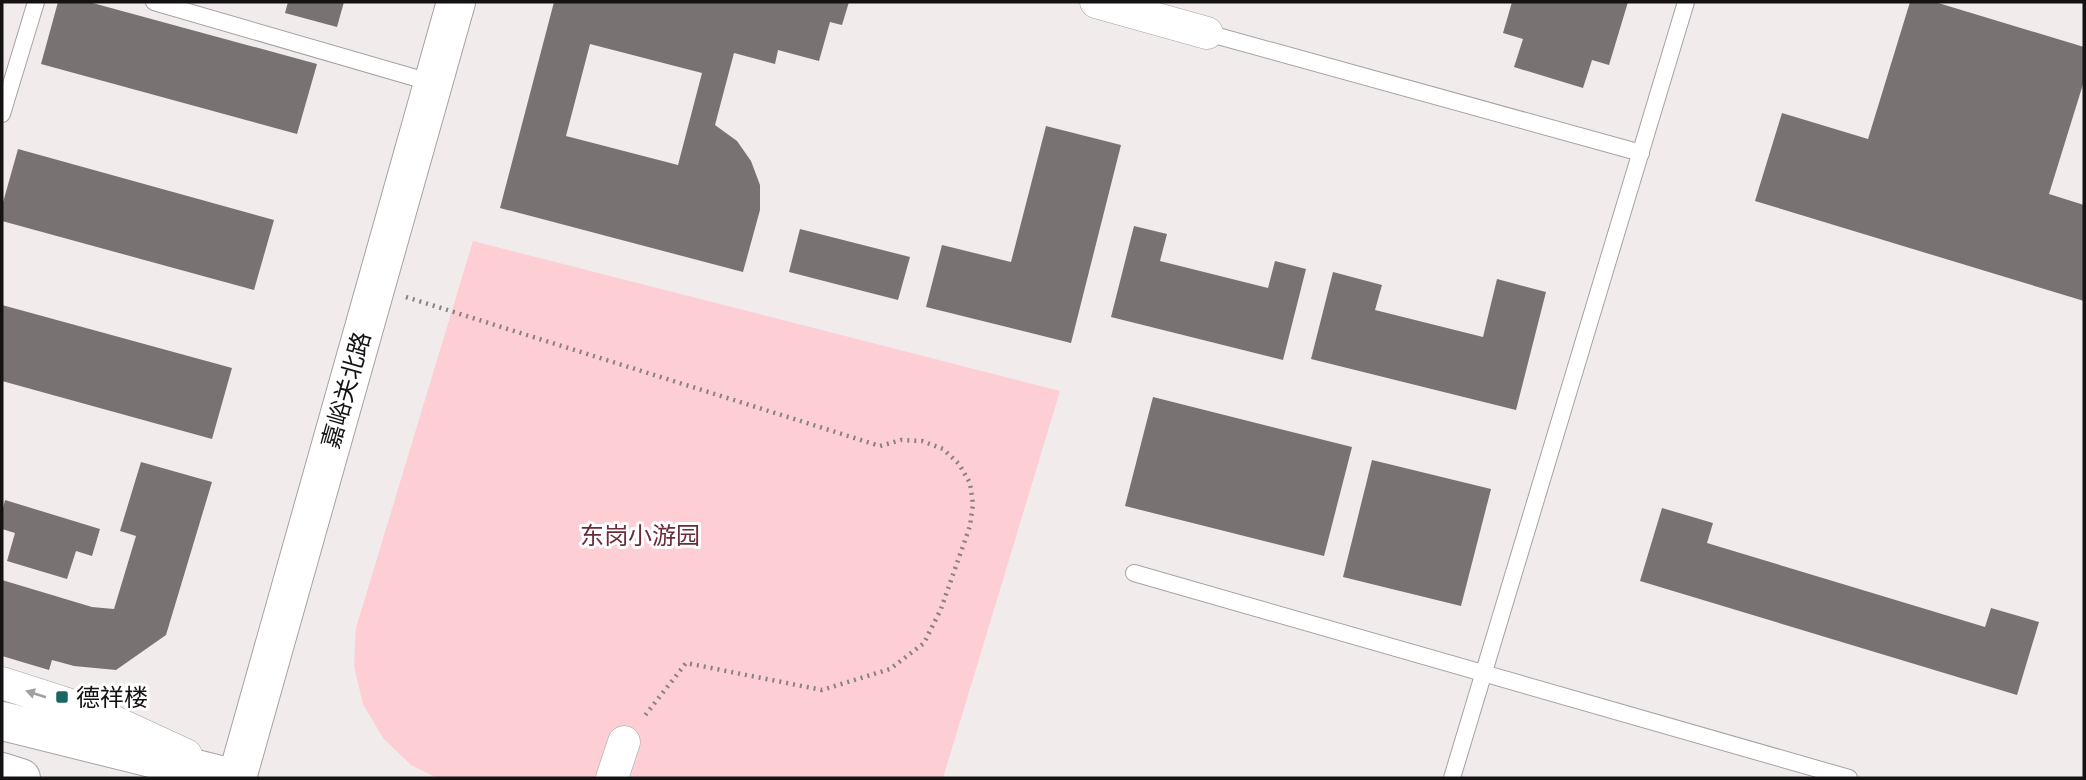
<svg xmlns="http://www.w3.org/2000/svg" width="2086" height="780" font-family="'PT Sans','Noto Sans SC',sans-serif">
<style>
.green{fill:#fdced4}
.building{fill:#797273;fill-rule:evenodd}
.lines{fill:none;stroke-linecap:round;stroke-linejoin:round}
.lane-casing{stroke:#a8a1a2;stroke-width:18}
.street-casing{stroke:#a8a1a2;stroke-width:33}
.secondary-casing{stroke:#a8a1a2;stroke-width:40}
.path{stroke:#878283;stroke-width:4.5;stroke-dasharray:2 5;stroke-linecap:butt}
.lane{stroke:#fff;stroke-width:16}
.street{stroke:#fff;stroke-width:32}
.secondary{stroke:#fff;stroke-width:38}
.oneway{fill:#a1a0a0}
.poi-dot{fill:#196663;stroke:#fff;stroke-width:2.5}
.labels{text-anchor:middle;dominant-baseline:central;stroke-width:6;stroke-linejoin:round;paint-order:stroke}
.street-label{font-size:24px;fill:#141212;stroke:#fff}
.park-label{font-size:24px;fill:#6b2b38;stroke:#fff}
.poi-label{font-size:24px;fill:#141212;stroke:#fff;text-anchor:start}
</style>
<rect width="100%" height="100%" fill="#f2ebec"/>
<polygon class="green" points="473,241 1060,391 943,778 437,778 411,765 383,738 363,704 354,666 356,628"/>
<g class="building">
<polygon points="58,2 89,2 317,64 297,134 41,64"/>
<polygon points="288,2 344,2 337,27 285,13"/>
<path d="M554 2H849L842 25 830 22 819 61 778 50 775 64 734 53 715 125 737 141 751 161 760 185V210L743 272 500 208ZM590 44 702 73 678 165 566 136Z"/>
<polygon points="1512,2 1628,2 1609,65 1592,60 1583,88 1514,67 1523,39 1503,33"/>
<polygon points="1910,2 1935,2 2084,47 2084,81 2049,194 2084,205 2084,301 1755,201 1782,113 1868,139"/>
<polygon points="1046,126 1121,145 1071,343 926,307 942,245 1011,262"/>
<polygon points="18,149 274,220 254,290 2,221 2,206"/>
<polygon points="1134,226 1167,234 1160,261 1268,288 1275,261 1306,269 1283,360 1111,317"/>
<polygon points="800,229 910,257 898,300 789,272"/>
<polygon points="1333,272 1382,285 1375,310 1483,337 1497,279 1546,292 1516,410 1311,359"/>
<polygon points="2,305 232,368 212,439 2,381"/>
<polygon points="1153,397 1352,447 1324,556 1125,506"/>
<polygon points="1372,460 1491,489 1461,606 1343,577"/>
<polygon points="141,462 212,482 166,635 116,670 74,666 52,660 49,670 2,656 2,580 92,607 114,609 136,536 120,531"/>
<polygon points="5,500 100,529 92,556 76,551 67,579 7,561 15,533 2,529 2,512"/>
<polygon points="1662,508 1713,523 1707,543 1985,627 1991,608 2039,622 2017,695 1640,581"/>
</g>
<g class="lines">
<defs>
<g id="lane">
<polyline points="154,2 433,83"/>
<polyline points="1207,33 1641,153"/>
<polyline points="2,114 36,2"/>
<polyline points="1134,573 1849,778"/>
<polyline points="1452,778 1686,2"/>
</g>
<g id="street">
<polyline points="1096,2 1207,33"/>
<polyline points="2,683 95,713 186,755"/>
<polyline points="612,778 624,742"/>
</g>
<g id="secondary">
<polyline points="2,721 232,778"/>
<polyline points="2,772 21,778"/>
<polyline points="237,778 456,2"/>
</g>
</defs>
<use href="#lane" class="lane-casing"/>
<use href="#street" class="street-casing"/>
<use href="#secondary" class="secondary-casing"/>
<polyline class="path" points="406,297 880,446 901,440 922,441 943,449 959,464 970,483 973,504 970,526 941,609 924,643 890,669 822,690 686,663 643,718"/>
<use href="#lane" class="lane"/>
<use href="#street" class="street"/>
<use href="#secondary" class="secondary"/>
</g>
<defs><path id="oneway-solid" d="M-6-.8H1V-3.2L6.5 0L1 3.2V.8H-6Z" transform="scale(1.75)"/></defs>
<use class="oneway" href="#oneway-solid" transform="translate(36 694) rotate(-162)"/>
<rect class="poi-dot" x="55" y="690" width="14" height="14" rx="3.5"/>
<g class="labels">
<g class="street-label">
<text transform="translate(346 390) rotate(-74)">嘉峪关北路</text>
</g>
<g class="park-label">
<text x="640" y="535">东岗小游园</text>
</g>
<g class="poi-label">
<text x="76" y="697">德祥楼</text>
</g>
</g>
<rect width="2086" height="780" fill="none" stroke="#141212" stroke-width="7"/>
</svg>
